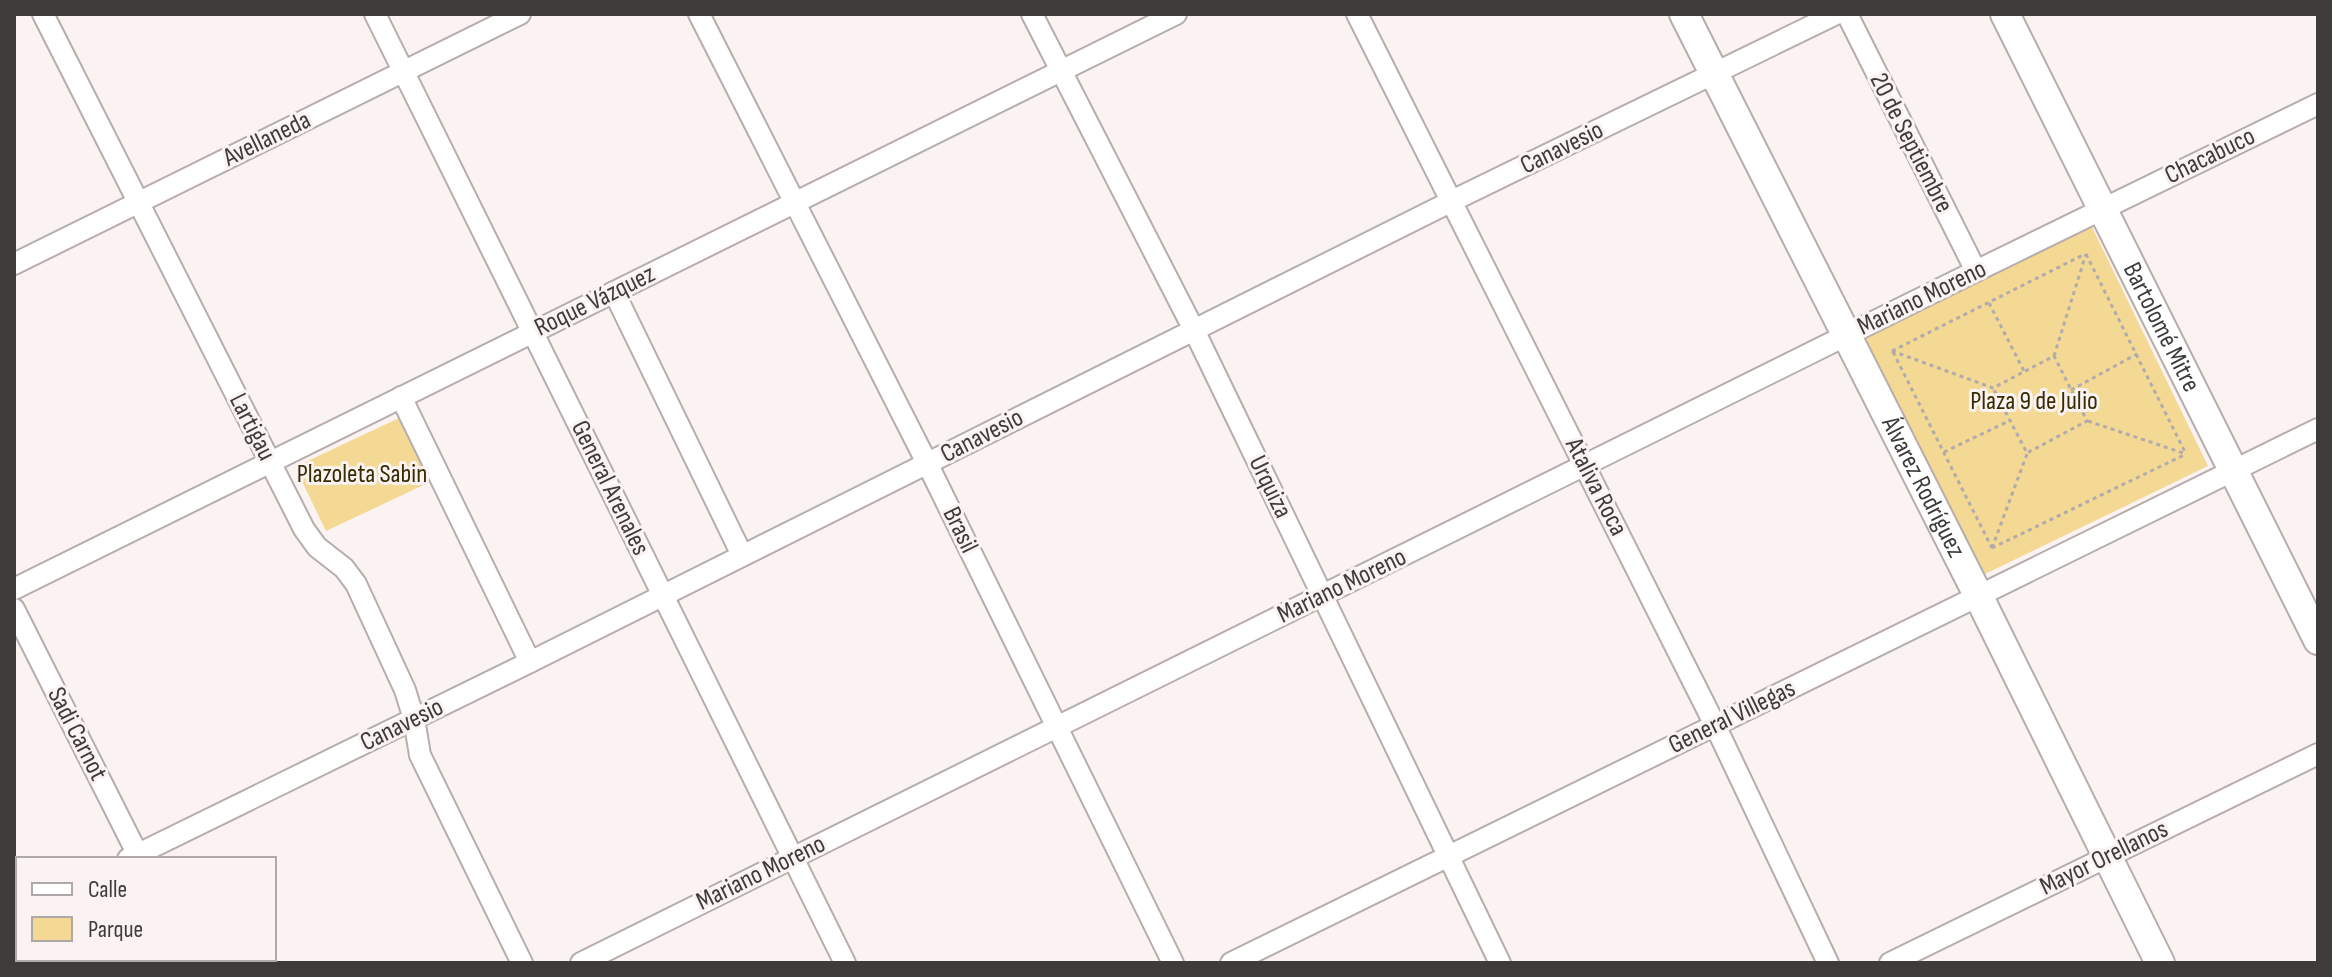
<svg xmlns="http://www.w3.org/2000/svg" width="2332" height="977" font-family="'Sofia Sans Condensed',sans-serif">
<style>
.green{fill:#f3d994}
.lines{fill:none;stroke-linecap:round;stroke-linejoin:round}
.minor-casing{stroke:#b6adac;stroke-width:24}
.secondary-casing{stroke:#b6adac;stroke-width:32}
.path{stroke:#b2abab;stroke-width:3;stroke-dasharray:4 4;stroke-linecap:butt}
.minor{stroke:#fff;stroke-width:20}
.secondary{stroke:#fff;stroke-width:28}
.labels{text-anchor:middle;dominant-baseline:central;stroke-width:6;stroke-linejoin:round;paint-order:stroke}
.street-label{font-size:26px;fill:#3e3b3b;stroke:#fbf2f2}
.park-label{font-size:26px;fill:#392b00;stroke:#fbf2f2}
</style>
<rect width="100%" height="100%" fill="#fbf2f2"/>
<g class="green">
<polygon points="2091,225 2208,466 1979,577 1859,340"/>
<polygon points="399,418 430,482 326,531 295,467"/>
</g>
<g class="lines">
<defs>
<g id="minor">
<polyline points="43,14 304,529 317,547 344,568 356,584 405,690 414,719 420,755 522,963"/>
<polyline points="375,14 845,963"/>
<polyline points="699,14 927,463 1173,963"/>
<polyline points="1032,14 1194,330 1500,963"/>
<polyline points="1357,14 1715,725 1828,963"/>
<polyline points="1847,14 1976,271"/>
<polyline points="14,264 520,14"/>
<polyline points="614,292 742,555"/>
<polyline points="401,397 530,662"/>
<polyline points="14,589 1176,14"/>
<polyline points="14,609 140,859"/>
<polyline points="128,859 530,662 1452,201 1836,14"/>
<polyline points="14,916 18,914"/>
<polyline points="190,959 192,963"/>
<polyline points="581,963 1976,271 2318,104"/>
<polyline points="1231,963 2318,429"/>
<polyline points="1890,963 2318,754"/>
</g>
<g id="secondary">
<path id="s1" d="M1684 14 1978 595 2160 963"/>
<path id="s2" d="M2005 14 2318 640"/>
</g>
</defs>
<use href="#minor" class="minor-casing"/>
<use href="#secondary" class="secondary-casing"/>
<g class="path">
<polyline points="2086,254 2186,454"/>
<polyline points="1989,303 2024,371"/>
<polyline points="1892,351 1993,388 2054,356 2087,421 2027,453 1993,388"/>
<polyline points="1892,351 2085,254"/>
<polyline points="1893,352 1992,548"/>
<polyline points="2054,356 2086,254"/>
<polyline points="2071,390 2137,354"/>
<polyline points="2088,421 2186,454"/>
<polyline points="1944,452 2009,421"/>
<polyline points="1992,548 2186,454"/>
<polyline points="1992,548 2027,454"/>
</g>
<use href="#minor" class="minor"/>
<use href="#secondary" class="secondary"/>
</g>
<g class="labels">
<g class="street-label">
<text transform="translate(267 139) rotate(-26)">Avellaneda</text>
<text transform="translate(1911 143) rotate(63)">20 de Septiembre</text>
<text transform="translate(1562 148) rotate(-26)">Canavesio</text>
<text transform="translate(2210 156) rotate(-26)">Chacabuco</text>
<text transform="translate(1922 298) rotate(-26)">Mariano Moreno</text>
<text transform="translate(595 301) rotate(-26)">Roque Vázquez</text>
<text stroke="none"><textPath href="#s2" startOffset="350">Bartolomé Mitre</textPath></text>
<text transform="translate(252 427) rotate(63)">Lartigau</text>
<text transform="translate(982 436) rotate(-27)">Canavesio</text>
<text transform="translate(1270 487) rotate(64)">Urquiza</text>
<text transform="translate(1596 487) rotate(63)">Ataliva Roca</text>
<text transform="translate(610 488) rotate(64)">General Arenales</text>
<text stroke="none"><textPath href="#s1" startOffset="530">Álvarez Rodríguez</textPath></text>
<text transform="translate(960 530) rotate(64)">Brasil</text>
<text transform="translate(1342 586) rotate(-26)">Mariano Moreno</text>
<text transform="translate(1732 717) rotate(-26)">General Villegas</text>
<text transform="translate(402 725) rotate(-26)">Canavesio</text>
<text transform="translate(77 734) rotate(63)">Sadi Carnot</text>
<text transform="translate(2104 858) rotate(-26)">Mayor Orellanos</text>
<text transform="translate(761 873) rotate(-26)">Mariano Moreno</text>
</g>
<g class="park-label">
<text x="2034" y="401">Plaza 9 de Julio</text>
<text x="362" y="474">Plazoleta Sabin</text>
</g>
</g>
<rect width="2332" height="977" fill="none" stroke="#3e3b3b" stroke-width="32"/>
<rect x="16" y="857" width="260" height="104" fill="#fbf2f2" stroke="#afa9a9" stroke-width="2"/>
<rect x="32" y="883" width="40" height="12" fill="#ffffff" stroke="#afa9a9" stroke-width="2"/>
<text x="88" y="897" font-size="24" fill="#3e3b3b">Calle</text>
<rect x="32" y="917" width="40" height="24" fill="#f3d994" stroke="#afa9a9" stroke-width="2"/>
<text x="88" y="937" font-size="24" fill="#3e3b3b">Parque</text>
</svg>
